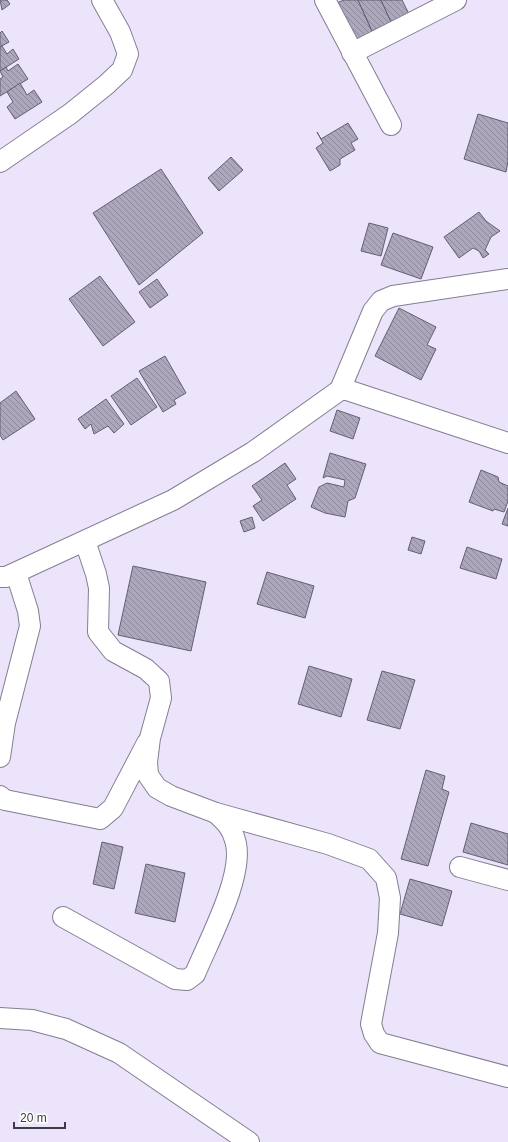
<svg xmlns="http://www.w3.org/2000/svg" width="508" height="1142" font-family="Helvetica,sans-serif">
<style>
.building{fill:url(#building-back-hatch);stroke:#655f72}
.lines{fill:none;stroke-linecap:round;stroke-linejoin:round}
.minor-casing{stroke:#847e92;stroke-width:22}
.minor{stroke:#fff;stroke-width:20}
</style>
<defs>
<pattern id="building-back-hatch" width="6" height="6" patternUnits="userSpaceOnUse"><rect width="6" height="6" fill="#ada7bc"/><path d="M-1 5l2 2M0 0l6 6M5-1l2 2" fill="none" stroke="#8e899a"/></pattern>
</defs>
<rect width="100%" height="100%" fill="#ebe4fb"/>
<g class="building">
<polygon points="0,0 7,0 10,4 2,10"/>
<polygon points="344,0 358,0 374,36 354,46 334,4"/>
<polygon points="358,0 381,0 391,22 372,31"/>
<polygon points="381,0 402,0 409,14 391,22"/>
<polygon points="2,31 9,42 0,47 0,33"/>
<polygon points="2,46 7,54 13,49 19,59 0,71 0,47"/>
<polygon points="18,64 28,79 0,96 0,79 3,77 0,71 6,67 8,71"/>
<polygon points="20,83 27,95 34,90 42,102 15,119 7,107 13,102 7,92"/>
<polygon points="478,114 508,123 508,161 506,172 464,159"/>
<polygon points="348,123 358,139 351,143 355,150 340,159 340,165 330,171 316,148 323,143 317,132 321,139"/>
<polygon points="231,157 243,170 219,191 208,178"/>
<polygon points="161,169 203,233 139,285 93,213"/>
<polygon points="479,212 486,221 500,231 491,237 485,250 489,254 483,258 479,251 473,248 459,258 444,237"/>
<polygon points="369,223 388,228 381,256 361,251"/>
<polygon points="393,233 433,247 421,279 381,265"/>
<polygon points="100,276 135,322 103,346 69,299"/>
<polygon points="157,279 168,295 150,308 139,292"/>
<polygon points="399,308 436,327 427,345 436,349 421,380 375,356"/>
<polygon points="165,356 186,393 174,400 176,404 163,412 139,371"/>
<polygon points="137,378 157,407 131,425 111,396"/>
<polygon points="16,391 35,419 3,440 0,435 0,403"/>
<polygon points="106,399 124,424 114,433 108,426 94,434 91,424 85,429 78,419"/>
<polygon points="337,410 360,418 353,439 330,431"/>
<polygon points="330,453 366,464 355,498 348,501 345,517 325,513 311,507 319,487 327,483 344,487 345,480 327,476 323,478"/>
<polygon points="285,463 296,479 287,485 296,499 263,521 253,506 262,500 252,486"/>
<polygon points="481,470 498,477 499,482 508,486 508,501 504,512 494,509 493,511 469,502"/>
<polygon points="508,508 508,526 502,524"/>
<polygon points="252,517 255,528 244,532 240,521"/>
<polygon points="412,537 425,541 421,554 408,550"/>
<polygon points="467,547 502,559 496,579 460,568"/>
<polygon points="133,566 206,582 191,651 118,635"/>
<polygon points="267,572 314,586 305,618 257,604"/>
<polygon points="309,666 352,679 341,717 298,704"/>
<polygon points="382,671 415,680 400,729 367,720"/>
<polygon points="426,770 445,776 442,789 449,792 428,866 401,859"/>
<polygon points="471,823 508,834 508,865 463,852"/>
<polygon points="102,842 123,847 114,889 93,884"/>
<polygon points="146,864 185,873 175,922 135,913"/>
<polygon points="410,879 452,891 442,926 400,914"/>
</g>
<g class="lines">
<defs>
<g id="minor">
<polyline points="325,0 391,125"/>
<polyline points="352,53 456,0"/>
<polyline points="0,162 70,114 106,85 122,70 128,54 120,32 102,0"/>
<polyline points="340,390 373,311 381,301 393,296 508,279"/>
<polyline points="85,541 96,574 99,588 98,632 113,651 146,669 159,681 161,698 150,738 147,762 148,775 157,788 171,796 216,813 328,844 369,859 386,878 390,898 388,933 371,1024 374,1034 380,1043 508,1077"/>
<polyline points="0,577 6,577 173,500 253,452 340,390 347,390 508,443"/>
<polyline points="0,757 5,723 30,626 28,611 16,573"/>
<polyline points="0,796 5,800 100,819 113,808 147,743"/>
<polyline points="460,867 508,880"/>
<path d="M63 917 175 979 187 980 195 974C208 942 246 873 235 840 232 828 225 821 216 813"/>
<polyline points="0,1018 32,1020 66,1029 119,1053 249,1142"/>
</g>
</defs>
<use href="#minor" class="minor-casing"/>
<use href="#minor" class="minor"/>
</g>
<path d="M14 1122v6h51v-6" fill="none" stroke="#3e3b44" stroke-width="2"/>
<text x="20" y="1122" font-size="12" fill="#3e3b44" stroke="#ffffff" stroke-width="3" paint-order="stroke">20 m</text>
</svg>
